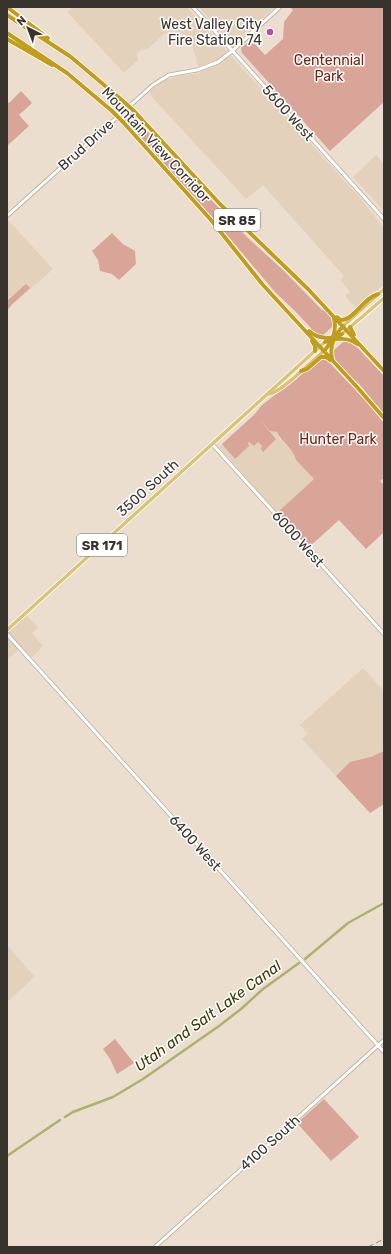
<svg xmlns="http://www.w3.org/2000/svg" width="391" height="1254" font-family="Rubik,sans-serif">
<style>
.built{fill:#e3d1bb}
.green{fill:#d9a599}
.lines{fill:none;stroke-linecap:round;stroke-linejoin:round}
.canal{stroke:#adb16e;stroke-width:2.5}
.secondary-casing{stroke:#b8ac9c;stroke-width:4.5}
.primary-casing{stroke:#fff;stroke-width:5}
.highway-casing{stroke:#fff;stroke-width:5.5}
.secondary{stroke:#fff;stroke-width:3}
.primary{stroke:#d9c476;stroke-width:3.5}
.highway{stroke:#c09d1b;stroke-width:4}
.rail{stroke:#948a7f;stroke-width:1;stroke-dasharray:6 3;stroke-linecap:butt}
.highway-bridge-casing{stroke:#fff;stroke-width:5.5;stroke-linecap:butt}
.highway-bridge{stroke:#c09d1b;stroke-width:4}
.poi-dot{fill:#b949a6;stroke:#fff;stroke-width:1.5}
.labels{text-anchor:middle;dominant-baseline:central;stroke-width:3;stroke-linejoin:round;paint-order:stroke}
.shield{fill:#fff;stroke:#74706c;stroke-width:1}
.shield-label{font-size:13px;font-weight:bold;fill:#38332d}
.poi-label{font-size:14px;fill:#38332d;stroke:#fff;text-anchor:end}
.park-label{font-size:14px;fill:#73200f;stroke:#fff}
.street-label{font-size:14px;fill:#38332d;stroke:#fff}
.water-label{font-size:15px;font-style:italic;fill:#3b3c06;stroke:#fff}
</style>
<rect width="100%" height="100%" fill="#ecdece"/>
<g class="built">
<polygon points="73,7 187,7 361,199 384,228 384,284 357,309 345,296 350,292 340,280 344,276 263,185 246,199 151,96 150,93 151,90 165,80 179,76 200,73 192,44 186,35 182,33 172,31 164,34 149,48 141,50 137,54 138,60 124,73 67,12"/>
<polygon points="199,7 275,7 232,46"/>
<polygon points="376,155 384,164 384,211 353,177"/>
<polygon points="7,219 53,269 7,310"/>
<polygon points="255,414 274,432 277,432 280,439 296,456 296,460 314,479 277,513 219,447"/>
<polygon points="26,615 38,627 32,633 43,646 32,657 22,647 7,660 7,632"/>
<polygon points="363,668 384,691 384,804 370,813 302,739 308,734 300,725"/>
<polygon points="7,945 34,976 29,982 7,1002"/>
</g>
<g class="green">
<polygon points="290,7 384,7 384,102 330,151 242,53 241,48 251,40 265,55 283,39 284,22 293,10"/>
<polygon points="21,91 32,103 19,115 29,126 7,146 7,102 9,103"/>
<polygon points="130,111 155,140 216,205 248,238 284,271 322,310 326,311 332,318 333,326 332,327 322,336 310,330 311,328 294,310 275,292 212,217 130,125 127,124 122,118"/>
<polygon points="112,233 123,244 135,251 136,264 119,280 112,274 100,271 98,260 92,251"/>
<polygon points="26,284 30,288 11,305 11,306 7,310 7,302 10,304 7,301"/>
<polygon points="344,341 349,341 354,344 384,376 384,414 360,385 336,362 333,357 332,352"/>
<path d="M325 358 364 399 384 423V478L380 481 384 485V532L366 549 339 520 308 548 277 513 314 479 296 460C295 451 281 441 277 432L270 431 258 418 276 439 263 452 261 449 262 446 258 442 254 446 249 442 248 443 249 446 235 459 222 444 255 414 261 406 319 359Z"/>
<polygon points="384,751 384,804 370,813 336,776 350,762 371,757"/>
<polygon points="115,1039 134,1063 117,1074 110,1059 103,1049"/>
<polygon points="324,1099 359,1137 331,1161 297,1123"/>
</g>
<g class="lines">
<g class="canal">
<polyline points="305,959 348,923 384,903"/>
<polyline points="65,1117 73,1112 113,1097 143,1079 219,1026 241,1009 263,989 299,963"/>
<polyline points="7,1156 60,1120"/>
</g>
<defs>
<g id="secondary">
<polyline points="193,7 384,219"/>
<polyline points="7,216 153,85 169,75 197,70 218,62 232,51 280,7"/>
<polyline points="213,445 384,634"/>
<polyline points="7,634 384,1052"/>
<polyline points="155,1247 384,1040"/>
</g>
<g id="primary">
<polyline points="342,327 384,289"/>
<polyline points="341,335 384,298"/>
<path d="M269 394C281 393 314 359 325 350"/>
<polyline points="7,630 327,340"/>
</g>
<g id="highway">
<polyline points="7,7 48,38"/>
<polyline points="7,15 71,57 123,101"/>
<polyline points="7,33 67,73 112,111"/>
<polyline points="7,39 52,65"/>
<polyline points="134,111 220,204 308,289 384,371"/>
<polyline points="123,122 211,220 263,285 357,387 384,418"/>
<path d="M337 317 341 320C354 320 364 297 378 294"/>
<polyline points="350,327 354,335"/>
<path d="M309 331C318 339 331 340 342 334"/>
<polyline points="312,341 315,346 315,351"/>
<path d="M325 342C335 338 348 337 357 344"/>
<path d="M324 351C332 342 337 330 334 318"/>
<path d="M332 358C329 346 335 335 343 326"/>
<polyline points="301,371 307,369 321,357 326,357 330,360"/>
</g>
</defs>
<use href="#secondary" class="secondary-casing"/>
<use href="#primary" class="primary-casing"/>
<use href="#highway" class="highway-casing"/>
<use href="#secondary" class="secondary"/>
<use href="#primary" class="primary"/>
<use href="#highway" class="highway"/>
<polyline class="rail" points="368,1247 384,1239"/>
<defs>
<g id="highway-bridge">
<polyline points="123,101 134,111"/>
<polyline points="112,111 123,122"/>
</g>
</defs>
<use href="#highway-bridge" class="highway-bridge-casing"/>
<use href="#highway-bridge" class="highway-bridge"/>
</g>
<circle class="poi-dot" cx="270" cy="32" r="4"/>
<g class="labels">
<g class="shield">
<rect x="214" y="209" width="46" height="22" rx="3"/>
<rect x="77" y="534" width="50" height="22" rx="3"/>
</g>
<g class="shield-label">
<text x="237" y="220">SR 85</text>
<text x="102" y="545">SR 171</text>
</g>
<g class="poi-label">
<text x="262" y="24">West Valley City<tspan x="262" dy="16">Fire Station 74</tspan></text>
</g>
<g class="park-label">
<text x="329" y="60">Centennial<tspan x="329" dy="16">Park</tspan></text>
<text x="338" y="439">Hunter Park</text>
</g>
<g class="street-label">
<text transform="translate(288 113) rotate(48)">5600 West</text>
<text transform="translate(86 145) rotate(-42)">Brud Drive</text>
<text transform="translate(156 145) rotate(47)">Mountain View Corridor</text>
<text transform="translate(148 488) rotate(-42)">3500 South</text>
<text transform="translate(298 539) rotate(48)">6000 West</text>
<text transform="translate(195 843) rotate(48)">6400 West</text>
<text transform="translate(270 1143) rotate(-42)">4100 South</text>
</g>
<g class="water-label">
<text transform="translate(208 1016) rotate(-36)">Utah and Salt Lake Canal</text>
</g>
</g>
<rect width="391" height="1254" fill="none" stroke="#38332d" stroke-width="16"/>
<g transform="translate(28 28) rotate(318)" stroke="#ffffff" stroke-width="3" paint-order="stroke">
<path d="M0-3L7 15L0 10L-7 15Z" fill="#38332d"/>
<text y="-6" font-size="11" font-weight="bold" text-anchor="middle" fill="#38332d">N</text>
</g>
</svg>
